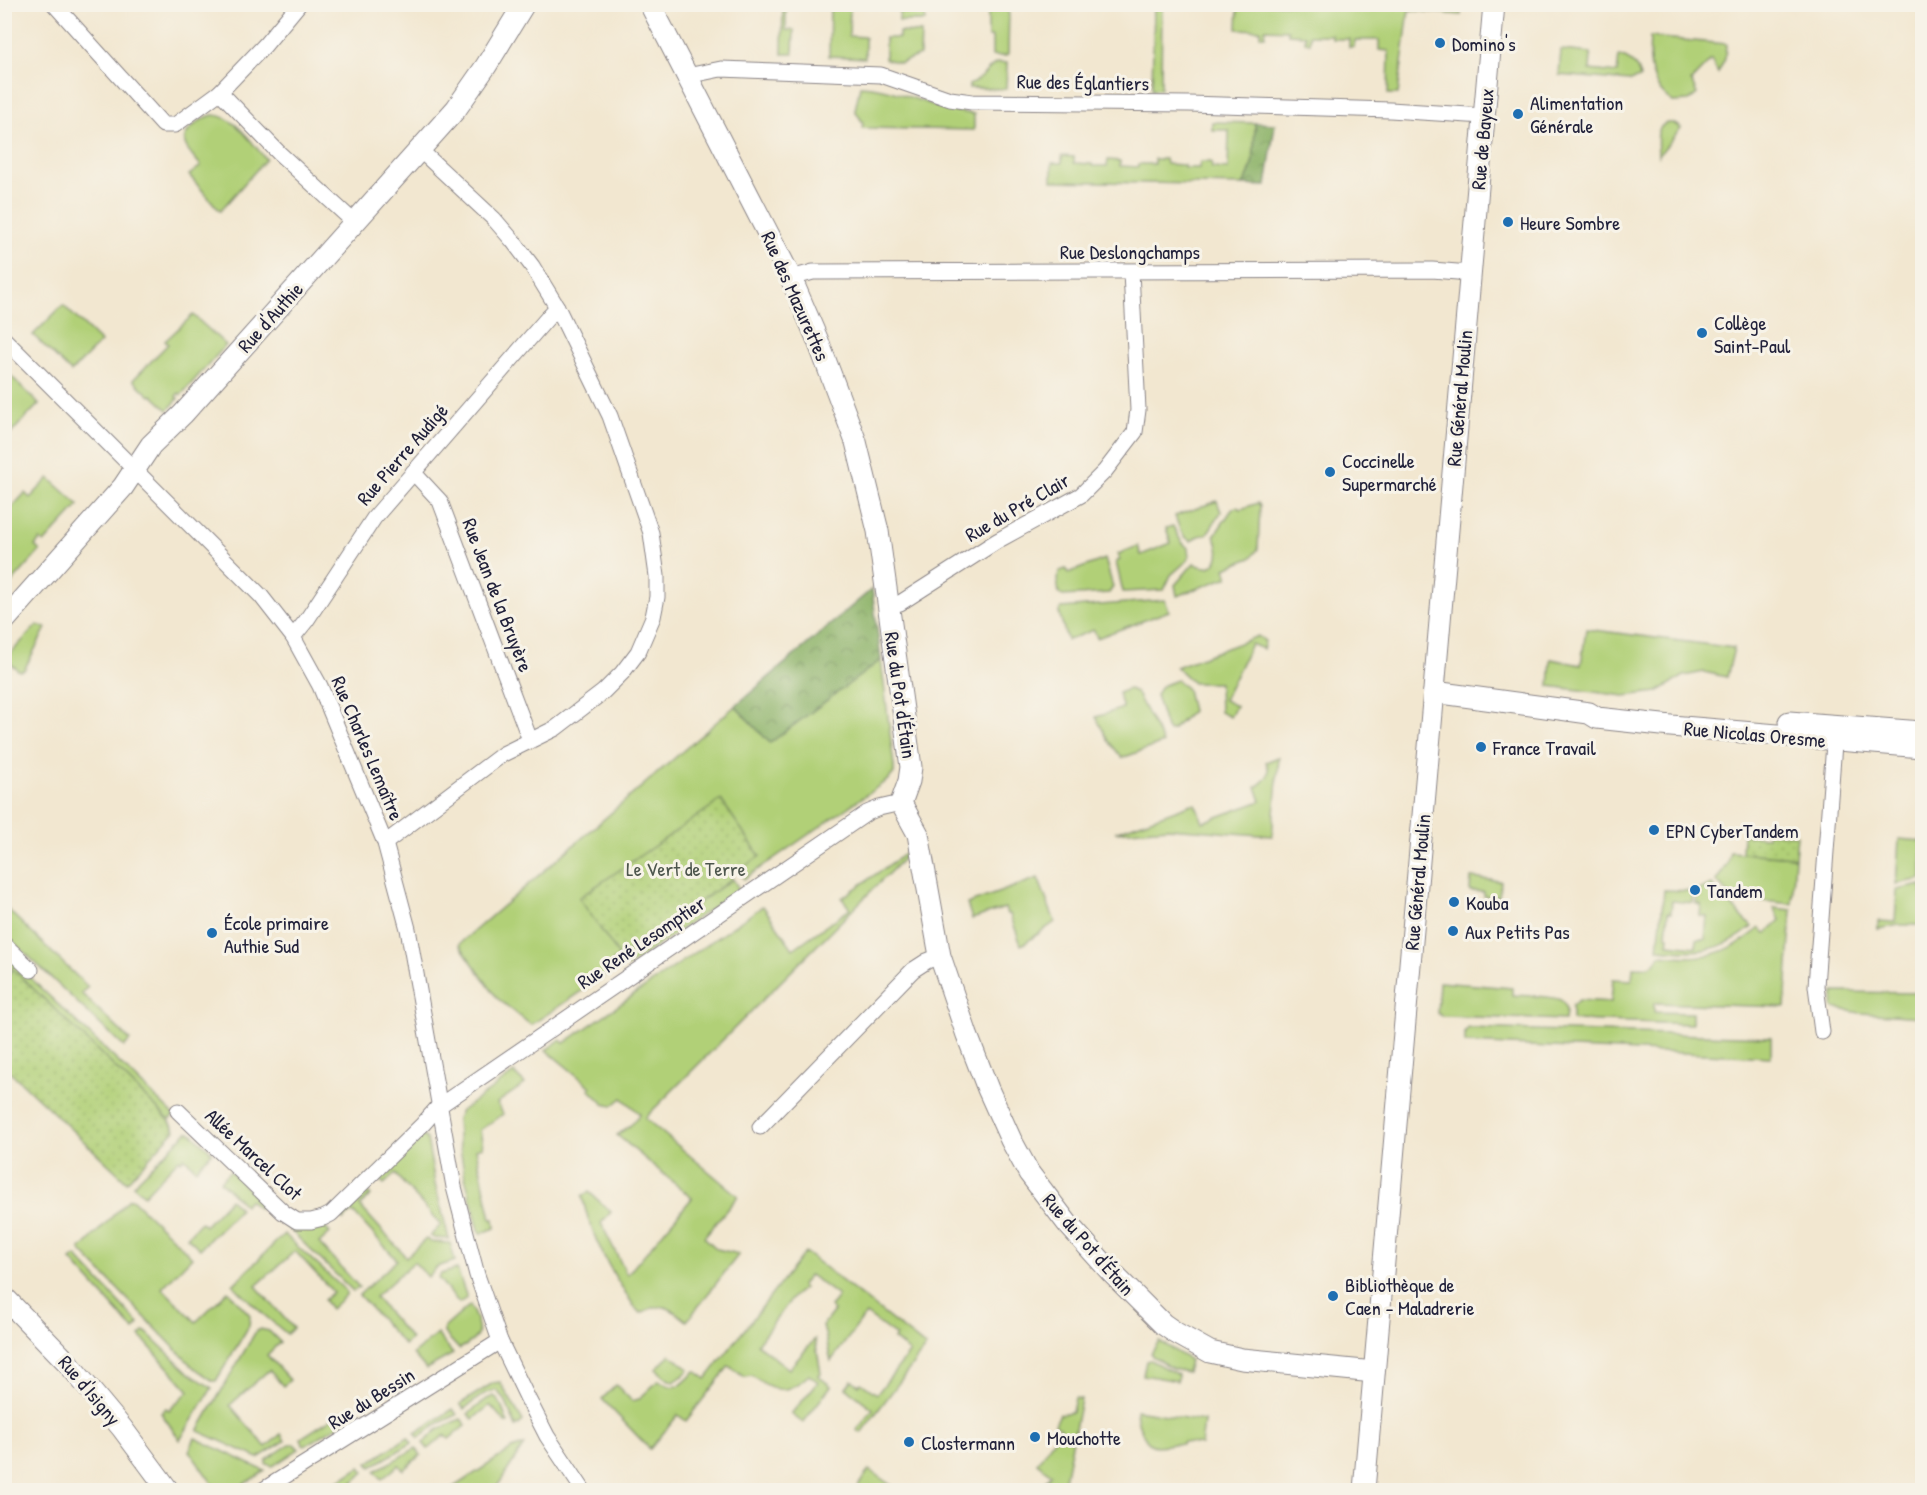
<svg xmlns="http://www.w3.org/2000/svg" width="1927" height="1495" font-family="'Patrick Hand',sans-serif">
<style>
.grass{fill:#b1d077;stroke:#6a7959;stroke-width:1.5}
.forest{fill:url(#forest-crowns);stroke:#576a52;stroke-width:1.5}
.park{fill:url(#park-dots);stroke:#6a7959;stroke-width:1.5}
.lines{fill:none;stroke-linecap:round;stroke-linejoin:round}
.street-casing{stroke:#8a8486;stroke-width:17}
.secondary-casing{stroke:#8a8486;stroke-width:23}
.street{stroke:#fff;stroke-width:15}
.secondary{stroke:#fff;stroke-width:21}
.poi-dot{fill:#1f6fb2;stroke:#f7f3e8;stroke-width:2}
.labels{text-anchor:middle;dominant-baseline:central;stroke-width:6;stroke-linejoin:round;paint-order:stroke}
.poi-label{font-size:20px;fill:#22223b;stroke:#f7f3e8;text-anchor:start}
.street-label{font-size:20px;fill:#22223b;stroke:#f7f3e8}
.park-label{font-size:20px;fill:#4d564d;stroke:#f7f3e8}
</style>
<defs>
<pattern id="forest-crowns" width="20" height="18" patternUnits="userSpaceOnUse" patternTransform="scale(1.5)"><rect width="20" height="18" fill="#8cb268"/><path d="M2 6a3 3 0 1 1 6 0M12 15a3 3 0 1 1 6 0" fill="none" stroke="#729057"/></pattern>
<pattern id="park-dots" width="8" height="8" patternUnits="userSpaceOnUse" patternTransform="scale(1.5)"><rect width="8" height="8" fill="#b1d077"/><path d="M2 2h.1M6 6h.1" fill="none" stroke="#98b268" stroke-width="1.8" stroke-linecap="round"/></pattern>
</defs>
<rect width="100%" height="100%" fill="#f7f3e8"/>
<filter id="ink" filterUnits="userSpaceOnUse"><feTurbulence type="fractalNoise" baseFrequency=".0167" numOctaves="2"/><feDisplacementMap in="SourceGraphic" scale="12" xChannelSelector="R" yChannelSelector="G"/><feConvolveMatrix kernelMatrix="1 2 1 2 8 2 1 2 1" color-interpolation-filters="sRGB"/></filter>
<filter id="wash" filterUnits="userSpaceOnUse"><feTurbulence type="fractalNoise" baseFrequency=".008" numOctaves="4" result="noise"/><feDisplacementMap in="SourceGraphic" scale="24" xChannelSelector="R" yChannelSelector="G"/><feGaussianBlur stdDeviation="1.35" result="paint"/><feColorMatrix in="noise" values="0 0 0 0 0 0 0 0 0 0 0 0 0 0 0 0 0 1.4 0 .05"/><feComposite in="paint" operator="in"/></filter>
<g filter="url(#wash)">
<rect width="100%" height="100%" fill="#f2e7d0"/>
<g class="grass">
<polygon points="783,5 786,5 786,30 794,30 793,54 782,54"/>
<polygon points="830,5 850,5 849,36 865,37 865,58 829,56"/>
<polygon points="900,5 926,5 925,21 899,21"/>
<polygon points="988,5 1009,5 1008,54 1006,56 992,56 992,37 988,37"/>
<polygon points="1154,5 1162,5 1161,89 1152,89"/>
<polygon points="1238,5 1238,4 1462,5 1461,15 1409,10 1398,94 1388,94 1389,51 1379,50 1379,40 1355,40 1354,47 1349,47 1349,39 1332,39 1332,35 1310,35 1310,43 1305,42 1305,35 1288,34 1288,30 1265,29 1265,36 1260,36 1260,30 1237,29"/>
<polygon points="899,32 921,33 920,55 900,63 885,59 885,38 899,38"/>
<path d="M1650 37 1726 44 1725 59 1718 73 1711 60 1691 81 1697 94 1689 101 1673 102C1650 88 1648 61 1650 37Z"/>
<path d="M1561 50 1591 53 1590 70 1617 73 1619 56C1631 59 1638 67 1640 78L1630 81 1559 75Z"/>
<path d="M997 63H1007L1006 89 969 88V85C985 78 986 68 997 63Z"/>
<path d="M860 86C901 88 931 110 974 114V130L862 128 863 123 855 110Z"/>
<path d="M213 115C236 116 252 144 266 159L220 211 189 175 201 166C197 160 189 153 186 146 179 132 202 118 213 115Z"/>
<path d="M1212 122 1255 123C1254 144 1256 167 1243 185L1052 181V163H1062V156L1074 157V163L1092 164V166H1107L1108 160 1120 161V166L1138 167V164H1154V159H1165L1166 164 1184 165V168H1199L1200 162H1211L1212 168 1228 169 1229 130H1212Z"/>
<path d="M1667 123H1673L1681 128 1658 156C1658 144 1654 127 1667 123Z"/>
<polygon points="63,305 101,342 71,372 33,335"/>
<polygon points="193,315 226,345 181,395 179,393 176,396 178,399 168,410 152,395 150,396 133,380 168,344 165,341"/>
<polygon points="5,370 39,404 11,433 5,427"/>
<polygon points="49,478 79,505 44,543 40,540 35,546 40,551 5,590 5,569 8,565 5,561 5,515 25,493 30,498"/>
<polygon points="1217,501 1221,512 1207,534 1199,536 1191,541 1185,537 1180,530 1175,516"/>
<path d="M1258 503 1260 506 1258 549 1251 558 1225 568 1228 577 1177 596 1175 585 1194 563C1215 576 1225 555 1214 536L1233 508 1237 507 1241 509Z"/>
<polygon points="1173,526 1181,541 1188,548 1189,558 1188,560 1171,575 1164,590 1123,592 1116,562 1120,560 1118,554 1138,546 1141,555 1171,543 1166,528"/>
<polygon points="1105,559 1113,587 1109,593 1063,596 1059,594 1057,579 1060,571 1066,569 1068,573"/>
<polygon points="1165,600 1169,611 1097,638 1094,630 1067,640 1059,612 1061,608"/>
<polygon points="37,625 46,628 24,670 19,671 8,661 7,657"/>
<polygon points="1586,629 1734,648 1727,677 1704,672 1684,676 1657,692 1624,696 1549,686 1551,659 1581,665"/>
<polygon points="1258,636 1265,641 1263,649 1251,644 1224,700 1236,706 1230,717 1220,712 1219,683 1193,683 1176,667"/>
<polygon points="881,660 894,766 894,773 889,779 744,879 738,870 759,855 580,898 620,957 733,879 739,889 627,967 620,957 613,961 617,967 531,1025 497,998 459,944 735,706 770,742"/>
<polygon points="1177,680 1187,689 1192,711 1172,730 1169,731 1166,728 1156,695 1161,686"/>
<polygon points="1129,689 1136,692 1163,743 1122,758 1108,740 1096,717 1123,708 1118,693"/>
<path d="M1279 757 1272 836 1169 828 1115 832 1192 804H1195L1203 822 1261 801 1256 787C1266 780 1272 774 1266 762Z"/>
<polygon points="1899,839 1922,841 1922,879 1896,884"/>
<polygon points="1730,852 1795,857 1792,904 1733,898 1716,881 1727,864"/>
<path d="M906 853V856L645 1118 738 1196 704 1237 717 1249 739 1254 687 1321C669 1307 664 1301 641 1313L636 1309C611 1272 592 1240 582 1196L589 1192 611 1212 601 1223 627 1275 692 1198 617 1135 632 1124 640 1114 622 1098 612 1106 604 1104 589 1089 591 1087 546 1050 560 1040 564 1043 763 906 793 949 850 909 842 898Z"/>
<polygon points="1038,878 1055,922 1025,943 1021,945 1010,914 1007,914 1005,908 972,919 967,904"/>
<polygon points="1471,878 1501,881 1499,897 1484,896 1484,892 1470,891"/>
<path d="M1712 885 1752 927C1720 953 1697 953 1658 949L1664 890 1693 891 1692 903 1672 901 1671 913 1668 912 1666 935 1669 936 1668 944 1696 947 1697 939H1705L1707 917 1700 916 1701 904H1696L1697 890Z"/>
<polygon points="1922,885 1922,925 1899,925 1878,929 1878,921 1895,922 1897,890"/>
<polygon points="5,907 88,987 81,993 130,1040 124,1047 5,934"/>
<path d="M1774 908 1792 910 1785 1007 1654 1003V1012L1692 1013V1024L1572 1020V1006L1579 1000 1611 1002 1613 979 1632 980 1633 967C1646 968 1654 968 1660 955 1703 960 1726 956 1760 928L1766 934 1780 920Z"/>
<polygon points="4,953 174,1115 169,1120 5,962"/>
<path d="M1439 982 1512 988V995C1522 996 1555 995 1562 1001 1567 1005 1566 1013 1565 1020L1442 1016 1437 1013Z"/>
<polygon points="1834,992 1922,993 1922,1017 1860,1013 1833,1008"/>
<polygon points="1469,1028 1771,1037 1771,1057 1465,1043 1465,1031"/>
<polygon points="514,1073 525,1084 497,1103 503,1114 480,1130 483,1147 476,1149 491,1219 494,1219 495,1228 480,1234 465,1177 458,1137 457,1118 461,1111"/>
<polygon points="187,1132 190,1132 212,1152 196,1169 184,1157 181,1161 179,1159 144,1195 133,1185"/>
<polygon points="422,1135 427,1139 435,1184 449,1239 434,1238 430,1236 441,1225 395,1174 384,1184 380,1180 381,1175"/>
<polygon points="230,1171 263,1204 258,1208 249,1200 244,1205 220,1181"/>
<polygon points="363,1192 368,1192 371,1195 360,1206 406,1257 426,1239 431,1242 450,1243 455,1261 437,1267 428,1277 414,1262 375,1297 411,1339 404,1345 359,1295 397,1260 353,1212 343,1220 342,1214"/>
<polygon points="129,1199 132,1199 192,1257 162,1288 196,1322 228,1291 250,1315 249,1326 216,1381 213,1381 192,1366 80,1250"/>
<polygon points="230,1199 240,1209 200,1249 187,1237 201,1222 205,1226"/>
<polygon points="283,1220 313,1227 324,1226 330,1233 319,1243 359,1287 353,1291 282,1222"/>
<polygon points="284,1234 346,1291 346,1295 331,1309 324,1300 333,1292 295,1251 256,1286 293,1328 287,1334 263,1314 233,1285"/>
<path d="M805 1252 926 1347 861 1433 857 1430 873 1409 846 1388 852 1380 859 1385 861 1383 877 1394 910 1352 894 1339 896 1336 866 1314 831 1361 823 1325 834 1311 830 1307 838 1296 810 1275 801 1286 804 1288 793 1297 757 1344 789 1369 815 1339 821 1373 818 1376 831 1386 803 1423 791 1414 818 1382 809 1375C786 1395 777 1393 752 1376L744 1377 729 1366 686 1421 678 1415 650 1449 602 1399 616 1385 632 1401 639 1399 659 1380C676 1393 683 1385 695 1371L706 1379Z"/>
<polygon points="76,1256 139,1324 134,1330 71,1260"/>
<polygon points="457,1269 467,1298 459,1303 438,1278 441,1274"/>
<path d="M470 1305C480 1329 486 1336 459 1349L444 1333V1328Z"/>
<polygon points="260,1329 269,1331 280,1342 267,1355 290,1380 283,1386 269,1370 230,1405 266,1447 281,1434 285,1441 258,1458 198,1431 256,1331"/>
<polygon points="145,1331 188,1372 212,1388 180,1440 161,1413 166,1408 169,1410 189,1391 140,1336"/>
<polygon points="437,1334 453,1354 426,1369 413,1354"/>
<polygon points="1159,1341 1190,1360 1187,1372 1173,1369 1152,1356 1151,1353"/>
<polygon points="670,1355 689,1369 684,1375 674,1382 669,1380 656,1369"/>
<polygon points="1150,1360 1178,1375 1177,1381 1143,1375 1146,1361"/>
<polygon points="500,1382 523,1421 516,1427 505,1400 496,1390 484,1394 464,1409 460,1404 493,1383"/>
<polygon points="494,1396 500,1403 508,1423 506,1423 490,1405 473,1419 468,1414 487,1399"/>
<polygon points="1075,1398 1081,1399 1063,1490 1039,1490 1051,1474 1037,1463 1061,1429 1055,1424 1060,1414 1072,1412"/>
<polygon points="453,1409 457,1415 435,1425 419,1438 415,1433"/>
<path d="M1136 1410 1204 1421 1201 1445 1183 1442 1182 1444C1162 1442 1151 1456 1141 1430 1138 1423 1136 1418 1136 1410Z"/>
<polygon points="343,1411 349,1419 305,1446 303,1445 301,1438"/>
<polygon points="461,1419 466,1425 449,1439 445,1435 428,1449 423,1443 437,1430"/>
<polygon points="408,1437 412,1443 371,1467 368,1463"/>
<polygon points="195,1438 265,1471 234,1490 217,1490 189,1451"/>
<polygon points="290,1444 294,1444 299,1449 273,1466 266,1464 266,1460"/>
<polygon points="524,1445 495,1490 449,1490 512,1449"/>
<polygon points="416,1448 421,1455 403,1470 399,1465 382,1479 375,1471"/>
<polygon points="360,1467 364,1472 345,1490 339,1490 334,1484"/>
<polygon points="869,1470 898,1490 855,1490"/>
</g>
<g class="forest">
<path d="M1255 123 1275 124 1266 186 1243 185C1256 167 1254 144 1255 123Z"/>
<polygon points="872,589 881,660 770,743 735,706"/>
</g>
<g class="park">
<polygon points="721,800 760,856 731,876 732,879 620,957 579,898"/>
<polygon points="1768,833 1797,835 1795,857 1742,853 1743,835 1767,837"/>
<polygon points="13,969 169,1120 175,1130 127,1182 5,1067 5,978"/>
</g>
</g>
<g filter="url(#ink)">
<g class="lines">
<defs>
<g id="street">
<polyline points="54,4 163,125 175,125 220,92 279,153 355,223"/>
<polyline points="687,76 721,69 881,75 950,99 972,102 1189,104 1390,110 1484,116"/>
<polyline points="220,92 265,45 299,4"/>
<polyline points="791,278 813,272 1432,270 1470,273"/>
<polyline points="4,339 261,596 293,637 320,686 385,843 408,929 454,1187 477,1275 500,1341 527,1397 547,1436 583,1490"/>
<polyline points="413,472 440,501 530,740"/>
<polyline points="889,606 900,603 997,541 1081,495 1105,471 1135,432 1138,410 1131,272"/>
<polyline points="293,637 306,621 374,518 557,307"/>
<polyline points="385,843 503,754 556,728 603,692 622,673 638,652 653,617 657,597 657,576 651,533 610,416 557,307 532,266 513,241 494,219 420,150"/>
<polyline points="4,944 31,970"/>
<polyline points="1822,1032 1816,986 1835,730"/>
<polyline points="178,1111 283,1212 297,1221 311,1221 323,1218 331,1214 423,1124 439,1106 867,813 879,808 901,803"/>
<polyline points="760,1127 913,970 927,961 940,956"/>
<polyline points="263,1490 500,1341"/>
</g>
<g id="secondary">
<polyline points="650,4 791,278 818,341 856,442 878,531 911,767 909,781 901,803 918,834 940,956 967,1035 988,1089 1011,1140 1029,1173 1067,1223 1111,1272 1163,1324 1176,1333 1210,1352 1242,1359 1374,1372"/>
<polyline points="4,621 123,487 151,445 183,414 456,109 486,66 524,4"/>
<polyline points="1434,692 1589,713 1597,718 1671,726 1922,747"/>
<polyline points="1789,722 1922,732"/>
<polyline points="4,1297 67,1362 122,1428 168,1490"/>
<polyline points="1364,1490 1494,4"/>
</g>
</defs>
<use href="#street" class="street-casing"/>
<use href="#secondary" class="secondary-casing"/>
<use href="#street" class="street"/>
<use href="#secondary" class="secondary"/>
</g>
</g>
<g class="poi-dot">
<circle cx="1440" cy="43" r="6"/>
<circle cx="1518" cy="114" r="6"/>
<circle cx="1508" cy="222" r="6"/>
<circle cx="1702" cy="333" r="6"/>
<circle cx="1330" cy="472" r="6"/>
<circle cx="1481" cy="747" r="6"/>
<circle cx="1654" cy="830" r="6"/>
<circle cx="1695" cy="890" r="6"/>
<circle cx="1454" cy="902" r="6"/>
<circle cx="1453" cy="931" r="6"/>
<circle cx="212" cy="933" r="6"/>
<circle cx="1333" cy="1296" r="6"/>
<circle cx="1035" cy="1437" r="6"/>
<circle cx="909" cy="1442" r="6"/>
</g>
<g class="labels">
<g class="poi-label">
<text x="1452" y="43">Domino's</text>
<text x="1530" y="102">Alimentation<tspan x="1530" dy="23">Générale</tspan></text>
<text x="1520" y="222">Heure Sombre</text>
<text x="1714" y="322">Collège<tspan x="1714" dy="23">Saint-Paul</tspan></text>
<text x="1342" y="460">Coccinelle<tspan x="1342" dy="23">Supermarché</tspan></text>
<text x="1493" y="747">France Travail</text>
<text x="1666" y="830">EPN CyberTandem</text>
<text x="1707" y="890">Tandem</text>
<text x="1466" y="902">Kouba</text>
<text x="224" y="922">École primaire<tspan x="224" dy="23">Authie Sud</tspan></text>
<text x="1465" y="931">Aux Petits Pas</text>
<text x="1345" y="1284">Bibliothèque de<tspan x="1345" dy="23">Caen - Maladrerie</tspan></text>
<text x="1047" y="1437">Mouchotte</text>
<text x="921" y="1442">Clostermann</text>
</g>
<g class="street-label">
<text transform="translate(1083 82) rotate(1)">Rue des Églantiers</text>
<text transform="translate(1482 139) rotate(-85)">Rue de Bayeux</text>
<text x="1130" y="251">Rue Deslongchamps</text>
<text transform="translate(796 296) rotate(66)">Rue des Mazurettes</text>
<text transform="translate(270 317) rotate(-48)">Rue d'Authie</text>
<text transform="translate(1459 398) rotate(-85)">Rue Général Moulin</text>
<text transform="translate(402 454) rotate(-49)">Rue Pierre Audigé</text>
<text transform="translate(1017 507) rotate(-30)">Rue du Pré Clair</text>
<text transform="translate(498 595) rotate(69)">Rue Jean de la Bruyère</text>
<text transform="translate(901 695) rotate(82)">Rue du Pot d'Étain</text>
<text transform="translate(1755 734) rotate(5)">Rue Nicolas Oresme</text>
<text transform="translate(368 748) rotate(67)">Rue Charles Lemaître</text>
<text transform="translate(1417 882) rotate(-85)">Rue Général Moulin</text>
<text transform="translate(641 942) rotate(-34)">Rue René Lesomptier</text>
<text transform="translate(254 1154) rotate(43)">Allée Marcel Clot</text>
<text transform="translate(1089 1244) rotate(49)">Rue du Pot d'Étain</text>
<text transform="translate(90 1390) rotate(50)">Rue d'Isigny</text>
<text transform="translate(371 1398) rotate(-32)">Rue du Bessin</text>
</g>
<g class="park-label">
<text x="686" y="868">Le Vert de Terre</text>
</g>
</g>
<rect width="1927" height="1495" fill="none" stroke="#f7f3e8" stroke-width="24"/>
</svg>
